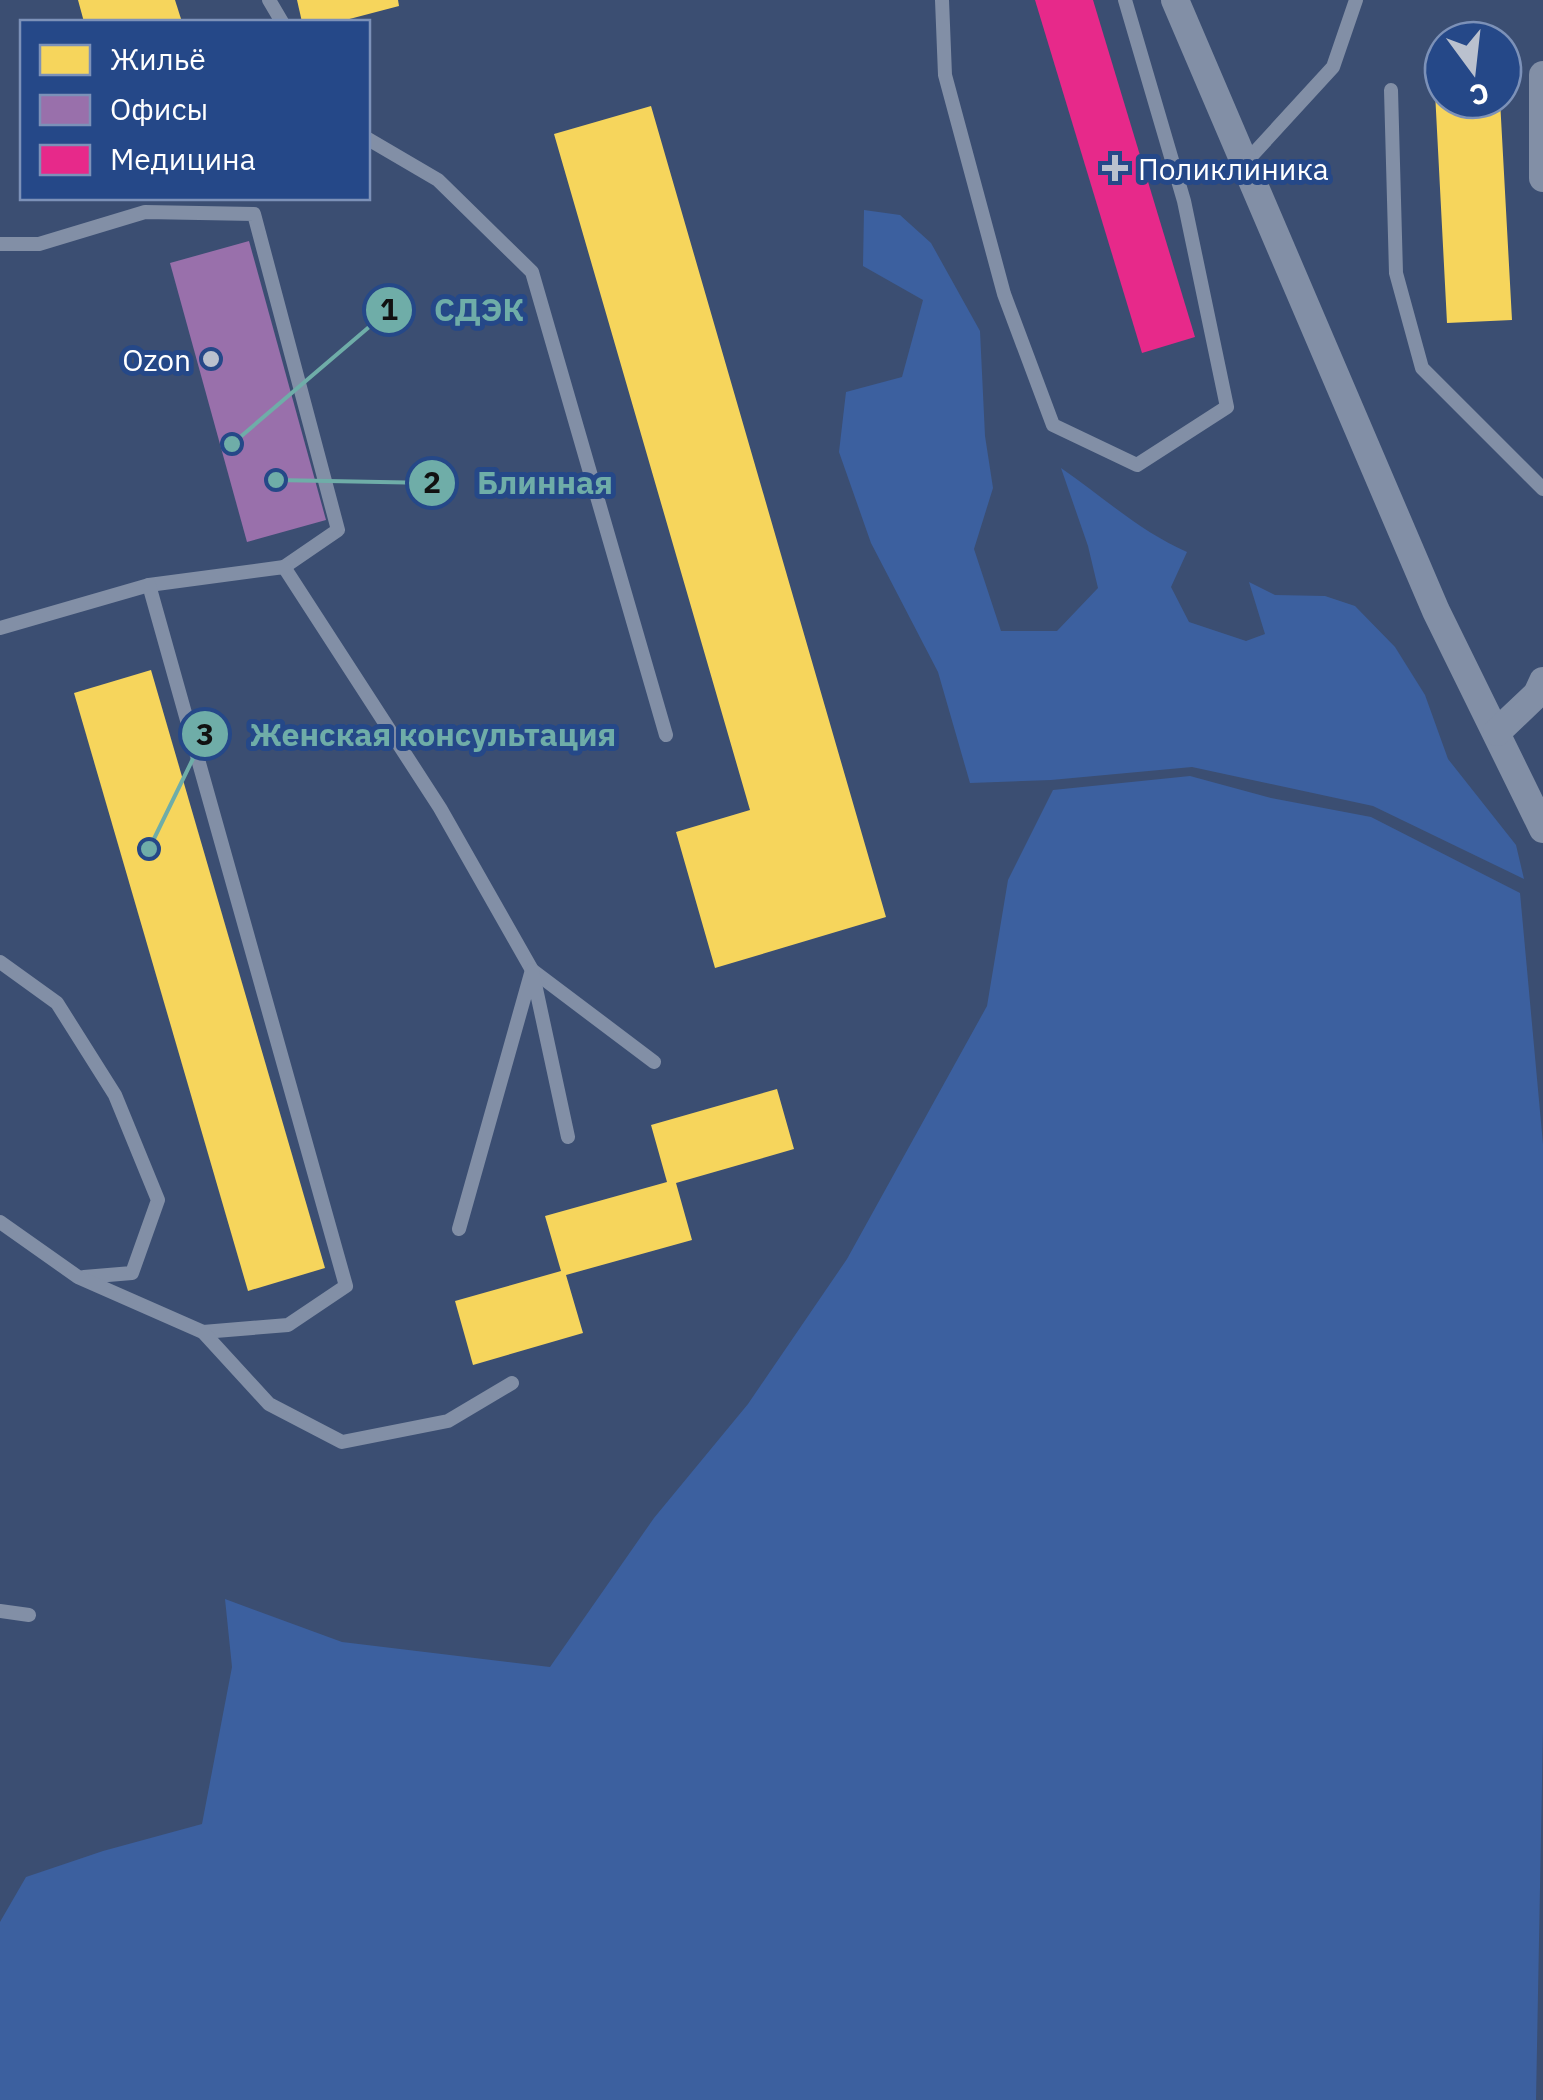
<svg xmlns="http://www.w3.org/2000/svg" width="1543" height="2100" font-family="'IBM Plex Sans',sans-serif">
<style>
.green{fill:#3c609f}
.homes{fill:#f6d55c}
.offices{fill:#9970ab}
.health{fill:#e7298a}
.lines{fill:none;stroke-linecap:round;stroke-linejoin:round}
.service{stroke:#828fa6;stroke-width:14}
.minor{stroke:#828fa6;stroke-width:28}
.poi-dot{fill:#bac1ce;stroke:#254888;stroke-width:4}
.labels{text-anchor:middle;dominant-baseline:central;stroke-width:10;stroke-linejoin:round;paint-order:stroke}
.poi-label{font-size:30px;fill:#fff;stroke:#254888;text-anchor:start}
.leader{fill:none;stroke:#6fada8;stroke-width:4}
.callout-dot{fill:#6fada8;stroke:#254888;stroke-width:4}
.mark-label{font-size:30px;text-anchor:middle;font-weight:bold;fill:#111}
.callout-label{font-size:32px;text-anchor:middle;font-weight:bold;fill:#6fada8;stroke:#254888;stroke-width:10;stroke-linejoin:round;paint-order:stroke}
</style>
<rect width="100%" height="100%" fill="#3b4e72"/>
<g class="green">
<path d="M864 210 900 215 931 243 980 331 985 436 993 488 974 549 1001 631H1057L1098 588 1088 546 1061 468C1103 497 1141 532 1187 552L1171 587 1189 622 1246 641 1265 634 1249 582 1275 595 1325 596 1355 606 1395 647 1425 695 1448 759 1516 845 1524 879 1373 806 1192 767 1051 780 970 783 938 672 871 543 839 452 846 392 902 377 923 300 863 266Z"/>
<polygon points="1190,776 1271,798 1371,817 1520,893 1543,1144 1543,1729 1536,2100 0,2100 0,1922 26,1877 103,1851 202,1824 232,1667 225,1599 342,1642 550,1667 654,1518 748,1404 847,1259 987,1006 1008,880 1053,790"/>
</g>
<g class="homes">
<polygon points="78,0 175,0 182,22 84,22"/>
<polygon points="297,0 398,0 399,6 338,22 302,22"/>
<polygon points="1435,92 1443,92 1443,100 1500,100 1512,320 1447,323"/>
<polygon points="651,106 886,917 715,968 676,832 750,810 554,134"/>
<polygon points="151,670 325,1268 248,1291 74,693"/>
<polygon points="777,1089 794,1149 676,1183 692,1240 566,1275 583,1333 473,1365 455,1301 561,1271 545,1216 667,1182 651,1125"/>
</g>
<polygon class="offices" points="249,241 326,520 247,542 170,263"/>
<polygon class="health" points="1035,0 1093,0 1195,337 1142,353"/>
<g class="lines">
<g class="service">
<polyline points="269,0 282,22"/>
<polyline points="942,0 945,75 1004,294 1053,425 1137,465 1227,407 1184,201 1125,0"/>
<polyline points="1391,90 1396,273 1422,368 1543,489"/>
<polyline points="368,139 438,180 532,272 666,735"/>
<polyline points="1245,163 1333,67 1356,0"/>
<polyline points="0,244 39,244 145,212 254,214 338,530 284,567"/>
<polyline points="149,585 284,567 440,808 532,970 654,1062"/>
<polyline points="0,628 149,585 346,1286 288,1325 203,1332"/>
<polyline points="0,962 57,1003 115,1095 158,1200 132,1273 84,1277"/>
<polyline points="0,1222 78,1277 203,1332 269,1404 342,1442 448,1421 512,1383"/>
<polyline points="459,1229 532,970 568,1137"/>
<polyline points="0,1611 29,1615"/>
</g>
<g class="minor">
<polyline points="1175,0 1436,611 1543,829"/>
<polyline points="1543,75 1543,178"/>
<polyline points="1497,732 1537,694 1543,681"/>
</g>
</g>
<g class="poi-dot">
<path d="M1110 153h10v10h10v10h-10v10h-10v-10h-10v-10h10z"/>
<circle cx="211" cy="359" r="10"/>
</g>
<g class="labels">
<g class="poi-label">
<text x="1138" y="168">Поликлиника</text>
<text x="191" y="359" text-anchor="end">Ozon</text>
</g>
</g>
<path class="leader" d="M232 444L389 310M276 480L432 483M149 849L205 734"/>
<g class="callout-dot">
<circle cx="232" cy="444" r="10"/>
<circle cx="276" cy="480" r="10"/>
<circle cx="149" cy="849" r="10"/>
<circle cx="389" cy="310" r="25"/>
<circle cx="432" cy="483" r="25"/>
<circle cx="205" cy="734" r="25"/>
</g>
<g class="mark-label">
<text x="389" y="320">1</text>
<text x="432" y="493">2</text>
<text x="205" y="745">3</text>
</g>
<g class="callout-label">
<text x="479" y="321">СДЭК</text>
<text x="545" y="494">Блинная</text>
<text x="433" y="746">Женская консультация</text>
</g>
<rect x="20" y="20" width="350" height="180" fill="#254888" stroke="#7c91b8" stroke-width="2.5"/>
<rect x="40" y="45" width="50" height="30" fill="#f6d55c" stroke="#7c91b8" stroke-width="2.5"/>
<text x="110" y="70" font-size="30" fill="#ffffff">Жильё</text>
<rect x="40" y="95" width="50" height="30" fill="#9970ab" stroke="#7c91b8" stroke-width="2.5"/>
<text x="110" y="120" font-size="30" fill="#ffffff">Офисы</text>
<rect x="40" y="145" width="50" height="30" fill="#e7298a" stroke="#7c91b8" stroke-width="2.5"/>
<text x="110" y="170" font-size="30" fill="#ffffff">Медицина</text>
<g transform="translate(1473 70) rotate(165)"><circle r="48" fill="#254888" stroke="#7c91b8" stroke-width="2.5"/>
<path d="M0-8L18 38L0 25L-18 38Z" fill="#bac1ce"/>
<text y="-15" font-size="28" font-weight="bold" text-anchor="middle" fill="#ffffff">С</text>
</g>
</svg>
